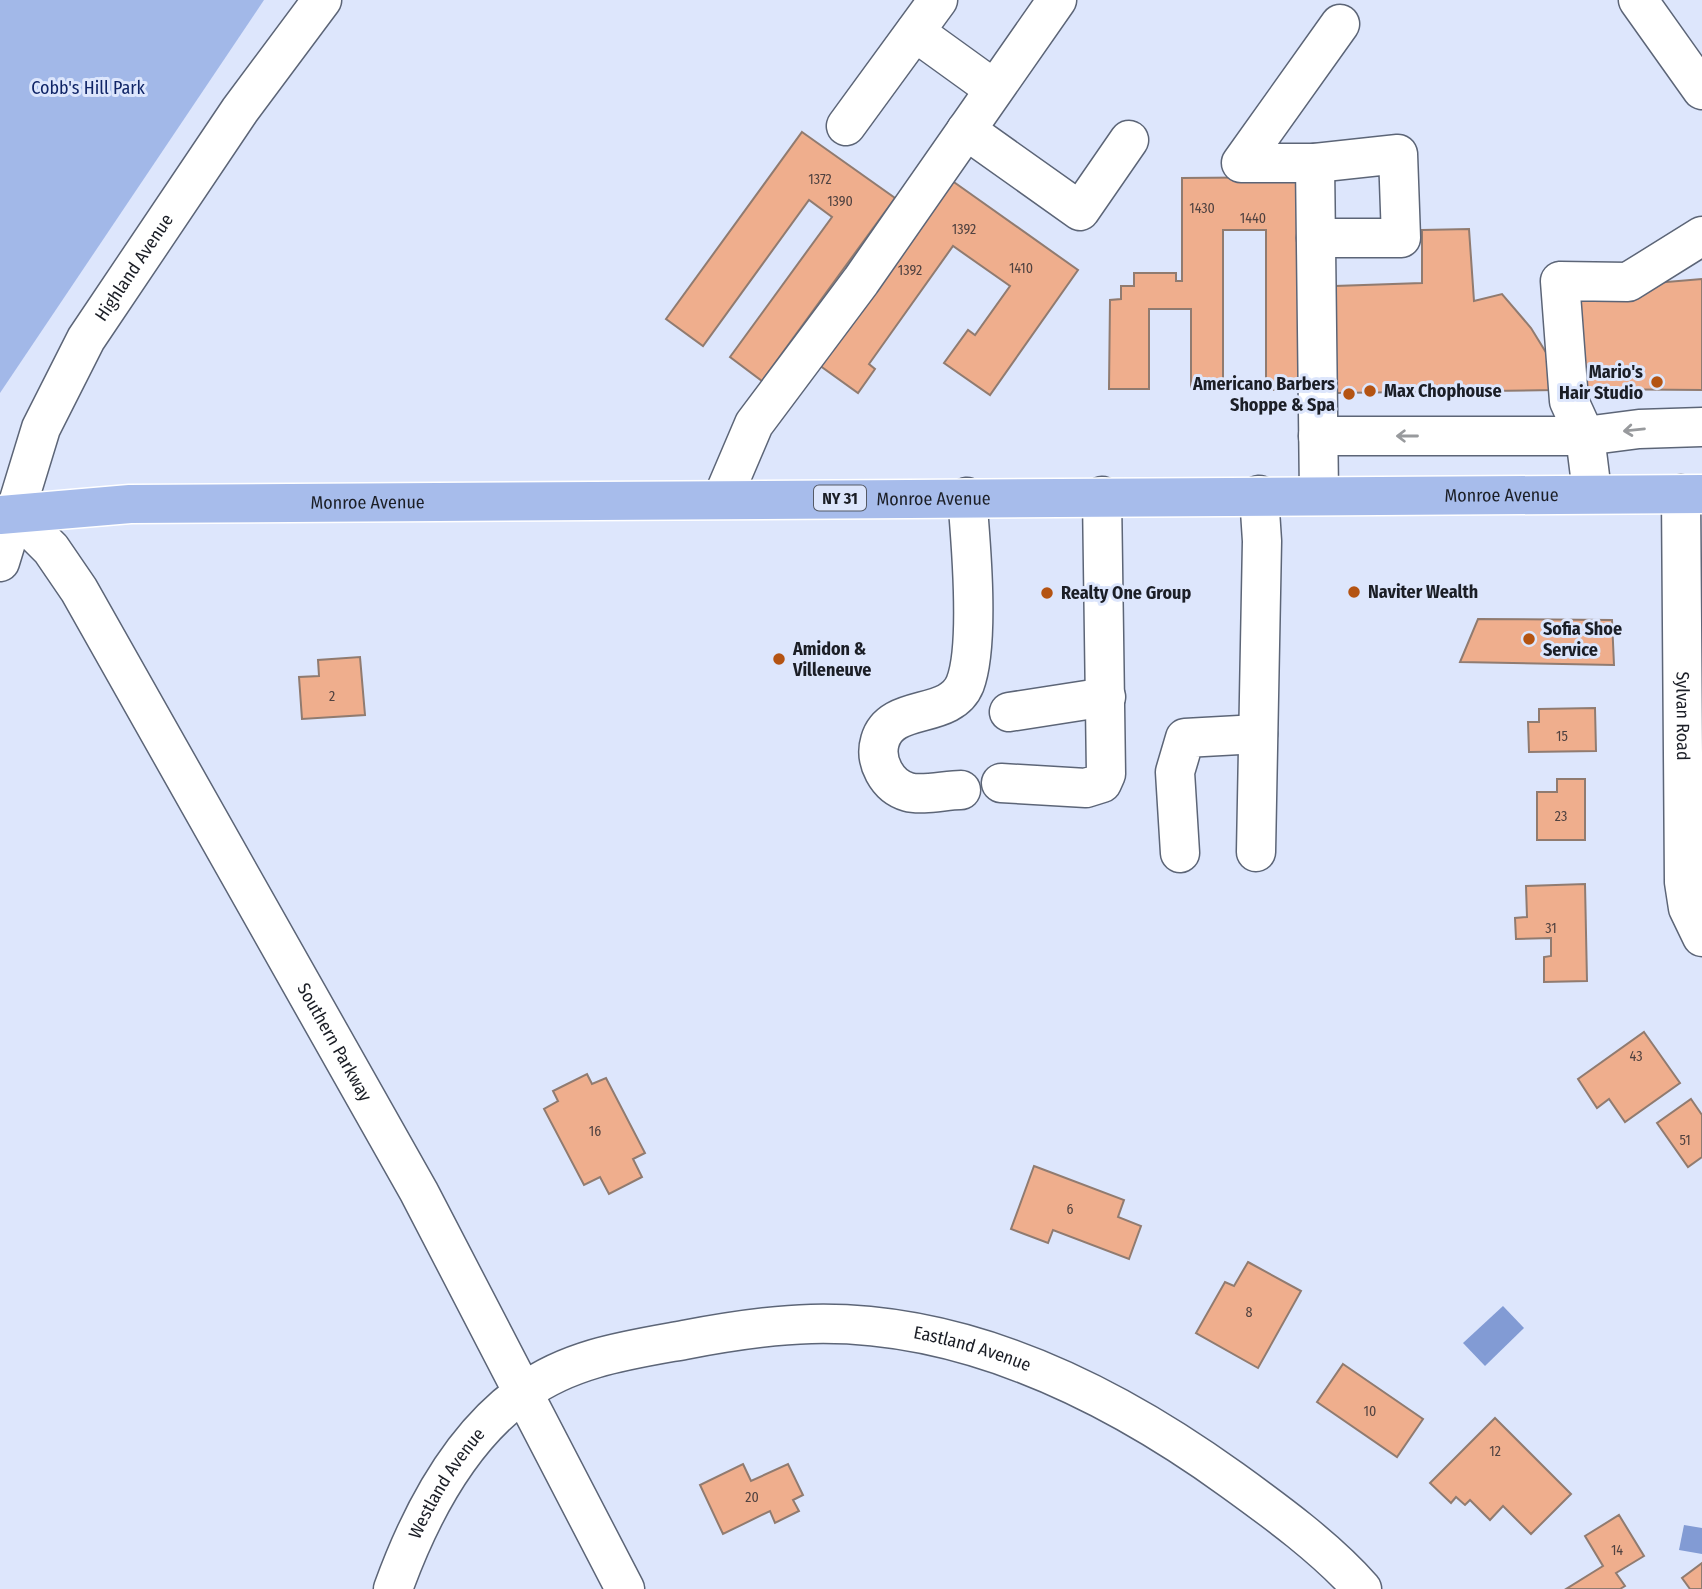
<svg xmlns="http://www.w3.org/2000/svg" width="1702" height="1589" font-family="'Fira Sans Condensed',sans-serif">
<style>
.green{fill:#a2b8e8}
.water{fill:#829bd4}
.building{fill:#efae8d;stroke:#907b70;stroke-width:2}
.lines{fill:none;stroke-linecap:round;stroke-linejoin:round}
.minor-casing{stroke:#5c6577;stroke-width:41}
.major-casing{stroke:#fff;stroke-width:41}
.minor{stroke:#fff;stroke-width:38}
.major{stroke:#a7bceb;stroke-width:38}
.oneway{stroke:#989a9d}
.poi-dot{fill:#b45312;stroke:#dde6fc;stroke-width:2.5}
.labels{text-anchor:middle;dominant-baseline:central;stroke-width:6;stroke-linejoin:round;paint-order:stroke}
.number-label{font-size:14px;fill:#504240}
.shield{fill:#dde6fc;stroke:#555a66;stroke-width:2}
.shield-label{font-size:16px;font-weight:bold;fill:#1b1e26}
.park-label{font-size:18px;fill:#102567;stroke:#dde6fc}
.street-label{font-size:18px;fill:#1b1e26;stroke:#dde6fc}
.poi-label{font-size:18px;font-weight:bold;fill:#1b1e26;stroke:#dde6fc;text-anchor:start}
</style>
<rect width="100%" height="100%" fill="#dde6fc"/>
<polygon class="green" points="0,0 264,0 0,393"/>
<g class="water">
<polygon points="1503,1306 1524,1328 1485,1366 1463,1343"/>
<polygon points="1684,1525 1702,1528 1702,1554 1679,1550"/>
</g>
<g class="building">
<polygon points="802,132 895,198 762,381 730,357 832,217 809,200 703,346 666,319"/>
<polygon points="1305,177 1305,390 1266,390 1266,230 1223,230 1223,390 1191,390 1191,309 1149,309 1149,389 1109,389 1110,300 1121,299 1121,286 1134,286 1134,273 1176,273 1176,281 1182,281 1182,178"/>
<polygon points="951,180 1078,270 990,395 944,363 968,330 975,335 1010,286 953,246 869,364 875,369 858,393 819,365"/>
<polygon points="1469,229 1474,301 1502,294 1531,328 1558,372 1555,390 1335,393 1335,286 1422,283 1422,230"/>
<polygon points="1702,279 1702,390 1579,389 1577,299 1643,284"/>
<polygon points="1478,619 1612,620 1614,665 1460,662"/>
<polygon points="360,657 365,715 302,719 299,677 319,676 318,660"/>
<polygon points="1595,708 1596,751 1529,752 1528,722 1539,722 1539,709"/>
<polygon points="1557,779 1585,779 1585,840 1537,840 1537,792 1557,792"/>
<polygon points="1585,884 1587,981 1544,982 1544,957 1551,956 1551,938 1516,939 1515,918 1527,917 1526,886"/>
<polygon points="1644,1032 1680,1083 1625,1122 1609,1099 1597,1108 1578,1079"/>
<polygon points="587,1074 592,1084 606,1078 645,1153 633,1159 642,1177 609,1194 600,1177 584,1185 544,1109 558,1101 553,1091"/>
<polygon points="1691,1099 1702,1115 1702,1157 1688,1167 1657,1123"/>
<polygon points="1034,1166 1124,1200 1118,1217 1141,1226 1129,1259 1053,1230 1048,1243 1011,1229"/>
<polygon points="1248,1262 1301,1291 1258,1368 1196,1333 1225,1282 1234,1286"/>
<polygon points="1343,1364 1423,1419 1397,1457 1317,1402"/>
<polygon points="1495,1418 1571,1494 1531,1534 1503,1506 1490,1520 1470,1500 1465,1505 1456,1497 1451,1503 1430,1483"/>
<polygon points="743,1464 751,1481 788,1464 803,1495 793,1500 799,1511 775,1523 770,1511 723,1534 700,1485"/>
<polygon points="1619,1515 1644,1556 1616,1573 1625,1586 1620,1589 1566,1589 1603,1566 1585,1536"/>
<polygon points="1702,1563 1702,1589 1690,1589 1682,1578"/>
</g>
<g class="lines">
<defs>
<g id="minor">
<polyline points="1638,0 1702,90"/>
<polyline points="915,32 994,89"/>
<polyline points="846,126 938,0"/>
<polyline points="966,130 1080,211 1129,140"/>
<polyline points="1315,163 1398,154 1401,238 1316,238"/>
<polyline points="1318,436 1585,436 1639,429 1702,427"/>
<polyline points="1592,492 1585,436 1569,401 1560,281 1628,282 1702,236"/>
<polyline points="1319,494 1315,163 1241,163 1340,24"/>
<path id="s1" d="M1681 494 1684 882 1688 908 1702 937"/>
<polyline points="722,499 754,424 861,281 1057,0"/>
<path id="s2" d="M15 513 51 549 79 590 419 1192 625 1589"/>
<path id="s3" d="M0 562 41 428 86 339 240 110 322 0"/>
<polyline points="1009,712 1106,697"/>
<polyline points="1001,783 1086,788 1102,783 1106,774 1102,496"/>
<path d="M961 790C946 790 922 796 908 792 887 786 874 761 880 741 891 702 950 721 965 684 980 645 971 542 967 497"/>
<polyline points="1256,852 1262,541 1259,495"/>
<polyline points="1180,853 1175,772 1185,738 1258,734"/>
<path id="s4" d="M393 1589C419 1517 459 1438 524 1392 571 1358 628 1350 684 1340 726 1332 768 1325 811 1324 966 1320 1110 1392 1232 1480 1275 1511 1327 1549 1362 1589"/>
</g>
<g id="major">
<path id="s5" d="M0 515 130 504 1702 494"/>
</g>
</defs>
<use href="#minor" class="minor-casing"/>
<use href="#major" class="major-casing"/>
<use href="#minor" class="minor"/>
<use href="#major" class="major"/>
</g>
<defs><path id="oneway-shaft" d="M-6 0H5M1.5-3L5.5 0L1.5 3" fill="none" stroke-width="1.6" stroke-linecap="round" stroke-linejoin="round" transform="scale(1.75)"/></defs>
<g class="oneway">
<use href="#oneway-shaft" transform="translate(1634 430) rotate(174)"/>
<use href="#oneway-shaft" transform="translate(1407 436) rotate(-180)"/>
</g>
<g class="poi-dot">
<circle cx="1657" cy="382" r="7"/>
<circle cx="1370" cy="391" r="7"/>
<circle cx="1349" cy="394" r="7"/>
<circle cx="1354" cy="592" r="7"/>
<circle cx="1047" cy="593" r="7"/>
<circle cx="1529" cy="639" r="7"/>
<circle cx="779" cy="659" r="7"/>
</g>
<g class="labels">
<g class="number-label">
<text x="820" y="179">1372</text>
<text x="840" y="201">1390</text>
<text x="1202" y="208">1430</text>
<text x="1253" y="218">1440</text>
<text x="964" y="229">1392</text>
<text x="1021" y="268">1410</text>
<text x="910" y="270">1392</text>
<text x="332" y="696">2</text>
<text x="1562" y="736">15</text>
<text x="1561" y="816">23</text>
<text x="1551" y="928">31</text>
<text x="1636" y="1056">43</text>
<text x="595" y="1131">16</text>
<text x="1685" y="1140">51</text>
<text x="1070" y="1209">6</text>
<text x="1249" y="1312">8</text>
<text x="1370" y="1411">10</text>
<text x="1495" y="1451">12</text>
<text x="752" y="1497">20</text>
<text x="1617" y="1550">14</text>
</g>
<rect class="shield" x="814" y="485.5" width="52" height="25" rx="5"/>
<g class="shield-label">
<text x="840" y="498">NY 31</text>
</g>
<g class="park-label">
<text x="88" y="88">Cobb's Hill Park</text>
</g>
<g class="street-label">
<text stroke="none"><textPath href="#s3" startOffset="326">Highland Avenue</textPath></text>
<text stroke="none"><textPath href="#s5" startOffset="1502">Monroe Avenue</textPath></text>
<text stroke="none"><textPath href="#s5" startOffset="934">Monroe Avenue</textPath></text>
<text stroke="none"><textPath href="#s5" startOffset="368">Monroe Avenue</textPath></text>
<text stroke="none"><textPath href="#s1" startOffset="222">Sylvan Road</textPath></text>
<text stroke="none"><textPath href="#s2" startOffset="620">Southern Parkway</textPath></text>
<text stroke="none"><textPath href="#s4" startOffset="702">Eastland Avenue</textPath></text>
<text stroke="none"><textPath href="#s4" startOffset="119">Westland Avenue</textPath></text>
</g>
<g class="poi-label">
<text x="1643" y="372" text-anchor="end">Mario's<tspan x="1643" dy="21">Hair Studio</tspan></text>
<text x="1335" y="384" text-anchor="end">Americano Barbers<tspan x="1335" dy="21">Shoppe &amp; Spa</tspan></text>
<text x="1384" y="391">Max Chophouse</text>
<text x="1368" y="592">Naviter Wealth</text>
<text x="1061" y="593">Realty One Group</text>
<text x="1543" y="629">Sofia Shoe<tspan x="1543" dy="21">Service</tspan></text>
<text x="793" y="649">Amidon &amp;<tspan x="793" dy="21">Villeneuve</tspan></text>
</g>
</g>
</svg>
